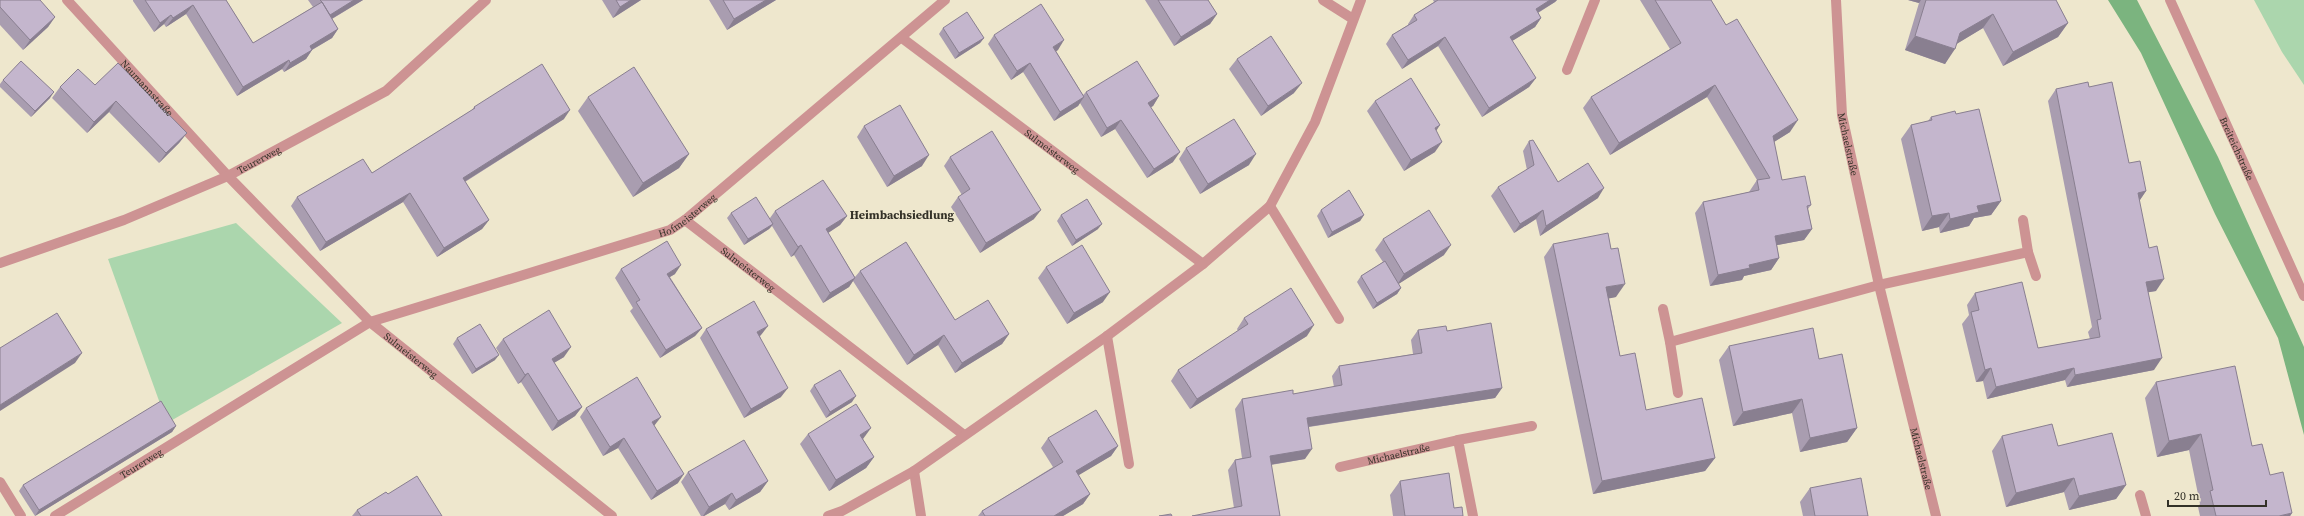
<svg xmlns="http://www.w3.org/2000/svg" width="2304" height="516" font-family="'Source Serif 4',serif">
<style>
.green{fill:#abd6ad}
.forest{fill:#7bb47f}
.lines{fill:none;stroke-linecap:round;stroke-linejoin:round}
.minor{stroke:#cd9393;stroke-width:10}
.wall{fill:#a99db0}
.shaded-wall{fill:#897f90}
.building{fill:#c4b6cd;stroke:#897f90}
.labels{text-anchor:middle;dominant-baseline:central;stroke-width:3;stroke-linejoin:round;paint-order:stroke}
.street-label{font-size:10px;fill:#333127;stroke:#eee7cd}
.quarter-label{font-size:12px;font-weight:bold;fill:#333127;stroke:#eee7cd}
</style>
<rect width="100%" height="100%" fill="#eee7cd"/>
<g class="green">
<polygon points="2254,0 2304,0 2304,85 2282,52"/>
<polygon points="236,223 342,323 167,423 108,259"/>
</g>
<polygon class="forest" points="2108,0 2137,0 2218,157 2304,347 2304,435 2278,338 2215,214 2141,53"/>
<g class="lines">
<g class="minor">
<path id="s1" d="M67 0 228 176 370 322 612 516"/>
<polyline points="1323,0 1353,19"/>
<path id="s2" d="M1836 0 1842 115 1879 285 1936 516"/>
<path id="s3" d="M2170 0 2304 296"/>
<path id="s4" d="M902 38 1203 264"/>
<polyline points="1567,70 1595,0"/>
<polyline points="1270,206 1339,319"/>
<path id="s5" d="M685 220 964 435"/>
<polyline points="2028,252 2036,276"/>
<path id="s6" d="M0 263 124 220 228 176 386 91 486 0"/>
<polyline points="1663,309 1670,342 1879,285 2028,252 2023,220"/>
<polyline points="1107,336 1129,464"/>
<polyline points="1670,342 1678,393"/>
<path id="s7" d="M1340 467 1458 440"/>
<polyline points="914,471 921,516"/>
<polyline points="0,482 21,516"/>
<polyline points="2140,495 2146,516"/>
<path id="s8" d="M55 516 370 322 670 230 685 220 945 0"/>
<polyline points="828,516 842,511 914,471 1107,336 1203,264 1270,206 1315,122 1361,0"/>
<polyline points="1473,516 1458,440 1532,426"/>
</g>
</g>
<g class="wall">
<polygon points="0,0 55,17 48,27 23,50 0,25"/>
<polygon points="133,0 226,0 253,43 313,7 308,0 363,0 332,19 338,29 332,38 312,50 306,59 284,72 282,69 237,96 186,14 166,27 164,24 154,32 133,1"/>
<polygon points="602,0 641,0 613,18"/>
<polygon points="709,0 776,0 727,30"/>
<polygon points="1145,0 1208,0 1217,14 1210,24 1174,46"/>
<polygon points="1433,0 1557,0 1555,2 1538,13 1541,18 1535,27 1512,41 1536,78 1529,87 1482,117 1438,46 1402,69 1386,44 1392,35 1408,25 1408,24 1414,15 1434,2"/>
<polygon points="1640,0 1711,0 1790,132 1774,142 1782,180 1811,205 1808,209 1812,229 1804,240 1777,245 1779,258 1771,270 1744,276 1742,280 1710,286 1695,213 1703,202 1749,192 1757,180 1707,97 1610,155 1583,108 1591,97 1670,49"/>
<polygon points="1908,0 2056,0 2068,23 2058,37 2003,66 1983,28 1956,44 1945,64 1905,50 1919,3"/>
<polygon points="943,28 984,38 980,43 955,59 939,34"/>
<polygon points="994,35 1058,50 1056,51 1083,95 1086,92 1159,96 1153,106 1151,107 1173,162 1147,178 1115,129 1101,137 1080,103 1078,106 1054,121 1023,72 1011,80 988,44"/>
<polygon points="1237,59 1294,93 1261,116 1229,69"/>
<polygon points="3,80 50,98 31,117 0,87 0,84"/>
<polygon points="95,85 187,133 179,143 159,163 109,112 87,133 52,98 60,87"/>
<polygon points="2089,87 2129,163 2146,191 2139,201 2156,291 2148,292 2154,370 2067,387 2065,380 1987,399 1983,381 1976,382 1962,324 1969,315 1967,305 1975,293 2038,348 2090,339 2088,332 2092,327 2048,101 2056,89"/>
<polygon points="588,97 689,154 679,168 633,197 578,111"/>
<polygon points="1375,101 1436,131 1435,152 1404,171 1367,111"/>
<polygon points="474,107 564,119 465,182 489,220 482,229 437,257 403,202 320,251 291,206 297,197 372,173 472,110"/>
<polygon points="1956,114 2001,201 1991,215 1974,218 1969,226 1940,233 1939,227 1922,231 1901,139 1911,125 1928,121 1931,117"/>
<polygon points="864,126 922,166 887,187 857,137"/>
<polygon points="1529,141 1558,182 1598,198 1540,236 1536,219 1514,233 1491,196 1498,187 1527,170 1523,151"/>
<polygon points="1186,148 1249,165 1200,194 1179,159"/>
<polygon points="950,157 1034,219 980,253 951,207 958,197 962,195 944,166"/>
<polygon points="1321,210 1364,215 1360,221 1328,238 1317,216"/>
<polygon points="775,211 847,216 840,225 828,233 855,277 860,271 955,320 1009,334 1002,344 955,373 938,345 907,365 853,281 849,287 823,303 794,255 791,257 772,226 769,229 744,245 727,218 731,213 770,218"/>
<polygon points="1061,215 1098,229 1072,246 1057,221"/>
<polygon points="1383,239 1444,255 1398,284 1401,288 1397,294 1373,309 1357,282 1361,276 1383,262 1375,250"/>
<polygon points="1553,244 1616,297 1609,298 1620,356 1646,410 1715,458 1705,471 1593,494 1544,257"/>
<polygon points="1046,267 1103,302 1067,324 1038,278"/>
<polygon points="621,269 675,274 670,277 702,328 695,336 660,358 630,311 633,308 615,278"/>
<polygon points="1244,318 1307,336 1190,409 1171,381 1178,370 1238,331 1237,329"/>
<polygon points="706,329 761,335 760,336 781,397 744,418 700,338"/>
<polygon points="1418,330 1447,331 1502,388 1495,398 1309,427 1305,459 1271,465 1280,516 1234,508 1228,470 1235,460 1242,458 1235,409 1242,399 1293,394 1334,387 1332,376 1339,366 1413,354 1411,340"/>
<polygon points="457,338 495,360 472,374 453,344"/>
<polygon points="503,339 564,357 554,363 582,407 575,416 552,431 521,382 518,384 496,348"/>
<polygon points="1729,346 1819,359 1857,428 1847,442 1800,452 1792,413 1733,426 1719,360"/>
<polygon points="2156,382 2252,446 2292,513 2290,516 2200,516 2198,507 2200,504 2189,450 2157,457 2145,398"/>
<polygon points="814,385 852,402 826,418 810,391"/>
<polygon points="586,408 654,426 678,483 651,500 618,448 603,456 580,417"/>
<polygon points="176,426 172,432 35,516 19,491 23,485"/>
<polygon points="808,434 863,439 874,457 866,468 829,491 800,444"/>
<polygon points="2002,436 2058,446 2126,485 2116,499 2069,510 2064,492 2006,507 1992,451"/>
<polygon points="1048,438 1118,446 1111,456 1078,475 1090,494 1083,504 1063,516 978,516 982,511 1053,467 1041,448"/>
<polygon points="688,472 768,481 760,492 729,510 725,504 704,516 701,516 681,482"/>
<polygon points="1400,481 1454,508 1463,516 1393,516 1390,495"/>
<polygon points="1810,488 1868,516 1803,516 1800,502"/>
<polygon points="388,494 442,516 352,516 357,510"/>
</g>
<g class="shaded-wall">
<polygon points="354,0 363,0 323,24 330,15"/>
<polygon points="631,0 641,0 613,18 620,7"/>
<polygon points="766,0 776,0 727,30 734,19"/>
<polygon points="1550,0 1557,0 1555,2 1529,18 1536,9"/>
<polygon points="1908,0 1921,0 1919,3"/>
<polygon points="193,5 186,14 166,27 173,18"/>
<polygon points="1217,14 1210,24 1174,46 1181,37"/>
<polygon points="1993,14 1983,28 1950,48 1960,33"/>
<polygon points="171,15 164,24 154,32 160,23"/>
<polygon points="55,17 48,27 23,50 30,40"/>
<polygon points="1541,18 1535,27 1504,46 1510,37"/>
<polygon points="2068,23 2058,37 2003,66 2013,52"/>
<polygon points="338,29 332,38 303,55 310,46"/>
<polygon points="1915,36 1955,49 1945,64 1905,50"/>
<polygon points="1445,37 1438,46 1402,69 1408,60"/>
<polygon points="984,38 980,43 955,59 959,53"/>
<polygon points="1064,40 1058,50 1047,57 1053,47"/>
<polygon points="312,50 306,59 284,72 290,63"/>
<polygon points="289,60 282,69 237,96 243,87"/>
<polygon points="1030,63 1023,72 1011,80 1017,71"/>
<polygon points="1536,78 1529,87 1482,117 1489,108"/>
<polygon points="1302,83 1294,93 1261,116 1268,106"/>
<polygon points="1715,85 1707,97 1610,155 1619,143"/>
<polygon points="54,92 50,98 31,117 35,111"/>
<polygon points="1159,96 1153,106 1142,112 1148,103"/>
<polygon points="1084,97 1078,106 1054,121 1060,112"/>
<polygon points="116,101 109,112 87,133 94,122"/>
<polygon points="570,110 564,119 456,187 463,178"/>
<polygon points="1121,120 1115,129 1101,137 1107,128"/>
<polygon points="1798,120 1790,132 1764,148 1773,136"/>
<polygon points="1440,125 1433,136 1435,128"/>
<polygon points="187,133 179,143 159,163 166,153"/>
<polygon points="1442,142 1435,152 1404,171 1411,160"/>
<polygon points="1180,152 1173,162 1147,178 1154,169"/>
<polygon points="689,154 679,168 633,197 643,183"/>
<polygon points="1256,154 1249,165 1200,194 1208,184"/>
<polygon points="929,155 922,166 887,187 894,176"/>
<polygon points="1604,188 1598,198 1540,236 1546,226"/>
<polygon points="2146,191 2138,203 2138,193"/>
<polygon points="410,193 403,202 320,251 326,242"/>
<polygon points="2001,201 1991,215 1974,218 1969,226 1940,233 1950,219 1977,206"/>
<polygon points="1041,210 1034,219 980,253 986,243"/>
<polygon points="1543,210 1536,219 1514,233 1520,224"/>
<polygon points="1949,213 1939,227 1922,231 1932,216"/>
<polygon points="1364,215 1360,221 1328,238 1332,232"/>
<polygon points="847,216 840,225 819,239 826,229"/>
<polygon points="489,220 482,229 437,257 444,248"/>
<polygon points="773,224 769,229 744,245 748,239"/>
<polygon points="1102,224 1098,229 1072,246 1076,240"/>
<polygon points="1812,229 1804,240 1767,247 1775,236"/>
<polygon points="801,245 794,255 791,257 798,247"/>
<polygon points="1451,245 1444,255 1397,285 1404,274"/>
<polygon points="1779,258 1771,270 1744,276 1742,280 1710,286 1718,275 1749,265"/>
<polygon points="681,265 675,274 661,282 667,274"/>
<polygon points="855,278 849,287 823,303 830,293"/>
<polygon points="2164,279 2156,291 2138,294 2146,282"/>
<polygon points="1625,284 1616,297 1597,301 1606,287"/>
<polygon points="1401,288 1397,294 1373,309 1377,303"/>
<polygon points="1110,292 1103,302 1067,324 1074,313"/>
<polygon points="1314,325 1307,336 1190,409 1197,399"/>
<polygon points="768,326 761,335 751,341 757,332"/>
<polygon points="702,328 695,336 660,358 666,350"/>
<polygon points="1009,334 1002,344 955,373 962,363"/>
<polygon points="944,335 938,345 907,365 914,355"/>
<polygon points="571,347 564,357 545,368 552,359"/>
<polygon points="82,353 75,363 0,411 0,405"/>
<polygon points="499,355 495,360 472,374 476,369"/>
<polygon points="2162,358 2154,370 2067,387 2075,375"/>
<polygon points="1991,368 1983,381 1976,382 1985,370"/>
<polygon points="2074,368 2065,380 1987,399 1996,387"/>
<polygon points="528,373 521,382 518,384 525,375"/>
<polygon points="788,388 781,397 744,418 751,409"/>
<polygon points="1502,388 1495,398 1300,428 1307,418"/>
<polygon points="856,396 852,402 826,418 830,412"/>
<polygon points="1802,399 1792,413 1733,426 1743,412"/>
<polygon points="582,407 575,416 552,431 558,421"/>
<polygon points="661,417 654,426 652,422"/>
<polygon points="176,426 172,432 35,516 39,510"/>
<polygon points="871,428 863,439 853,445 860,435"/>
<polygon points="1857,428 1847,442 1800,452 1810,438"/>
<polygon points="2201,434 2189,450 2157,457 2169,441"/>
<polygon points="624,438 618,448 603,456 610,447"/>
<polygon points="1118,446 1111,456 1069,481 1076,471"/>
<polygon points="1312,449 1305,459 1263,466 1270,456"/>
<polygon points="874,457 866,468 829,491 836,480"/>
<polygon points="1715,458 1705,471 1593,494 1602,481"/>
<polygon points="684,474 678,483 651,500 657,491"/>
<polygon points="2074,478 2064,492 2006,507 2016,493"/>
<polygon points="768,481 760,492 729,510 736,500"/>
<polygon points="2126,485 2116,499 2069,510 2079,496"/>
<polygon points="732,493 725,504 704,516 703,516 709,507"/>
<polygon points="1090,494 1083,504 1063,516 1054,516"/>
<polygon points="2292,513 2290,516 2279,516"/>
</g>
<g class="building">
<polygon points="0,0 40,0 55,17 30,40 0,7"/>
<polygon points="145,0 226,0 253,43 322,2 320,0 354,0 330,15 322,2 338,29 310,46 312,50 290,63 289,60 243,87 193,5 173,18 171,15 160,23"/>
<polygon points="616,0 631,0 620,7"/>
<polygon points="723,0 766,0 734,19"/>
<polygon points="1158,0 1208,0 1217,14 1181,37"/>
<polygon points="1438,0 1550,0 1536,9 1541,18 1510,37 1536,78 1489,108 1445,37 1408,60 1392,35 1417,20 1414,15"/>
<polygon points="1655,0 1711,0 1726,25 1737,19 1798,120 1773,136 1782,180 1805,176 1811,205 1807,206 1812,229 1775,236 1779,258 1749,265 1750,268 1718,275 1703,202 1759,190 1757,180 1770,178 1715,85 1619,143 1591,97 1681,43"/>
<polygon points="1926,0 2056,0 2068,23 2013,52 1993,14 1960,33 1955,49 1915,36"/>
<polygon points="1041,4 1064,40 1053,47 1084,97 1060,112 1030,63 1017,71 994,35"/>
<polygon points="967,12 984,38 959,53 943,28"/>
<polygon points="1271,36 1302,83 1268,106 1237,59"/>
<polygon points="21,61 54,92 35,111 3,80"/>
<polygon points="1137,61 1159,96 1148,103 1180,152 1154,169 1121,120 1107,128 1086,92"/>
<polygon points="118,63 187,133 166,153 116,101 94,122 60,87 78,69 95,85"/>
<polygon points="542,64 570,110 463,178 489,220 444,248 410,193 326,242 297,197 363,159 372,173 475,108 474,107"/>
<polygon points="634,67 689,154 643,183 588,97"/>
<polygon points="1411,78 1440,125 1435,128 1442,142 1411,160 1375,101"/>
<polygon points="2088,82 2089,87 2112,82 2129,163 2140,161 2146,191 2138,193 2149,248 2157,246 2164,279 2146,282 2162,358 2075,375 2074,368 1996,387 1991,368 1985,370 1971,312 1979,310 1975,293 2022,282 2038,348 2100,337 2097,320 2101,319 2056,89"/>
<polygon points="900,105 929,155 894,176 864,126"/>
<polygon points="1979,109 2001,201 1977,206 1979,212 1950,219 1949,213 1932,216 1911,125 1932,120 1931,117 1955,111 1956,114"/>
<polygon points="1234,119 1256,154 1208,184 1186,148"/>
<polygon points="992,131 1041,210 986,243 958,197 970,189 950,157"/>
<polygon points="1533,140 1558,182 1588,163 1604,188 1546,226 1543,210 1520,224 1498,187 1534,165 1529,141"/>
<polygon points="823,180 847,216 826,229 855,278 830,293 801,245 798,247 775,211"/>
<polygon points="1349,190 1364,215 1332,232 1321,210"/>
<polygon points="756,197 773,224 748,239 731,213"/>
<polygon points="1087,199 1102,224 1076,240 1061,215"/>
<polygon points="1429,210 1451,245 1404,274 1383,239"/>
<polygon points="1608,233 1611,249 1618,248 1625,284 1606,287 1620,356 1635,353 1646,410 1702,398 1715,458 1602,481 1553,244"/>
<polygon points="667,241 681,265 667,274 702,328 666,350 636,302 640,300 621,269"/>
<polygon points="906,242 955,320 988,300 1009,334 962,363 944,335 914,355 860,271"/>
<polygon points="1082,245 1110,292 1074,313 1046,267"/>
<polygon points="1385,261 1401,288 1377,303 1361,276"/>
<polygon points="1291,288 1314,325 1197,399 1178,370 1248,324 1244,318"/>
<polygon points="754,301 768,326 757,332 788,388 751,409 706,329"/>
<polygon points="549,310 571,347 552,359 582,407 558,421 528,373 525,375 503,339"/>
<polygon points="57,313 82,353 0,405 0,348"/>
<polygon points="1491,323 1502,388 1307,418 1312,449 1270,456 1280,516 1192,516 1242,506 1235,460 1251,457 1242,399 1293,390 1293,394 1342,385 1339,366 1422,353 1418,330 1446,326 1447,331"/>
<polygon points="480,324 499,355 476,369 457,338"/>
<polygon points="1813,328 1819,359 1842,354 1857,428 1810,438 1802,399 1743,412 1729,346"/>
<polygon points="2235,366 2252,446 2262,444 2270,475 2283,472 2292,513 2279,516 2216,516 2210,491 2213,490 2201,434 2169,441 2156,382"/>
<polygon points="840,370 856,396 830,412 814,385"/>
<polygon points="637,377 661,417 652,422 684,474 657,491 624,438 610,447 586,408"/>
<polygon points="161,401 176,426 39,510 23,485"/>
<polygon points="856,404 871,428 860,435 874,457 836,480 808,434"/>
<polygon points="1096,410 1118,446 1076,471 1090,494 1054,516 985,516 982,511 1063,462 1048,438"/>
<polygon points="2052,424 2058,446 2112,433 2126,485 2079,496 2074,478 2016,493 2002,436"/>
<polygon points="744,440 768,481 736,500 732,493 709,507 688,472"/>
<polygon points="1449,473 1454,508 1462,507 1463,516 1405,516 1400,481"/>
<polygon points="417,476 442,516 361,516 357,510 386,492 388,494"/>
<polygon points="1861,478 1868,516 1815,516 1810,488"/>
<polygon points="1171,514 1172,516 1159,516"/>
</g>
<g class="labels">
<g class="street-label">
<text stroke="none"><textPath href="#s1" startOffset="119">Naumannstraße</textPath></text>
<text stroke="none"><textPath href="#s2" startOffset="145">Michaelstraße</textPath></text>
<text stroke="none"><textPath href="#s3" startOffset="163">Breiteichstraße</textPath></text>
<text stroke="none"><textPath href="#s4" startOffset="188">Sulmeisterweg</textPath></text>
<text stroke="none"><textPath href="#s6" startOffset="279">Teurerweg</textPath></text>
<text stroke="none"><textPath href="#s8" startOffset="706">Hofmeisterweg</textPath></text>
<text stroke="none"><textPath href="#s5" startOffset="80">Sulmeisterweg</textPath></text>
<text stroke="none"><textPath href="#s1" startOffset="495">Sulmeisterweg</textPath></text>
<text stroke="none"><textPath href="#s7" startOffset="60">Michaelstraße</textPath></text>
<text stroke="none"><textPath href="#s2" startOffset="468">Michaelstraße</textPath></text>
<text stroke="none"><textPath href="#s8" startOffset="101">Teurerweg</textPath></text>
</g>
<g class="quarter-label">
<text x="902" y="215">Heimbachsiedlung</text>
</g>
</g>
<path d="M2168 500v6h98v-6" fill="none" stroke="#333127" stroke-width="2"/>
<text x="2174" y="500" font-size="12" fill="#333127" stroke="#eee7cd" stroke-width="3" paint-order="stroke">20 m</text>
</svg>
